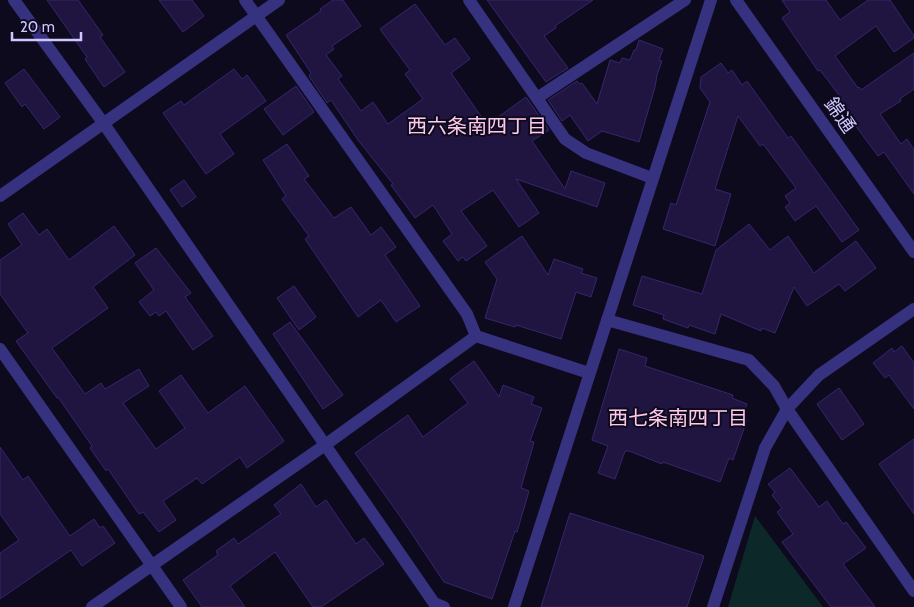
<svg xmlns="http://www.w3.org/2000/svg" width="914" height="607" font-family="Cabin,'Noto Sans JP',sans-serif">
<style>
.green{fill:#0d2828}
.building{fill:#1f1540;stroke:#36266d}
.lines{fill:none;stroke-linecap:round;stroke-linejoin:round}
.minor{stroke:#373280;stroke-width:12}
.tertiary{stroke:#373280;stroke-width:12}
.labels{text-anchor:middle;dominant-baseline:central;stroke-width:4;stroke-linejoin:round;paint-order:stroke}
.street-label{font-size:19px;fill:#cfc7ff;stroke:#0e0a1e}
.neighbourhood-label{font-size:20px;fill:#ffc9ea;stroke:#0e0a1e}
</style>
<rect width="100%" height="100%" fill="#0e0a1e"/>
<polygon class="green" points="755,516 823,607 728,607"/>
<g class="building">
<polygon points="47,0 78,0 103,35 100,37 125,72 104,87 85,59 87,57"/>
<polygon points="159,0 192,0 204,16 183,32"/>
<polygon points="333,0 343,0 361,26 332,46 334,49 326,55 342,76 338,79 361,111 373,102 388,124 423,99 405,74 410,70 380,29 415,4 445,45 455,38 470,59 451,73 487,125 526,97 549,130 532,141 565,189 571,171 605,183 597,207 516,179 539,213 519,227 493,190 461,211 487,246 466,261 463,257 458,261 443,241 452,234 433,205 415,218 391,185 393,184 358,140 331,100 327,103 309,76 311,73 286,35 321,11 320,9"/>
<polygon points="487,0 593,0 555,26 556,28 544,36 568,68 546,82"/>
<polygon points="782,0 826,0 840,20 868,0 890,0 914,36 914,38 894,52 876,26 835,56 858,88 859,87 861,90 914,53 914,89 900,99 901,101 880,114 901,144 907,139 914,150 914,194 884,152 878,156 838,102 842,99 820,70 818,71 782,18 790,12"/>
<polygon points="639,40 663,49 659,60 662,61 657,75 655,87 639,142 602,131 588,141 570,115 562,121 548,100 577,81 580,84 582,83 597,104 610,60 620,63 622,58 630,60 634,50 636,50"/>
<polygon points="721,63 728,73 732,70 742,85 747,81 788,138 791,136 859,230 842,242 816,206 795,221 785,207 790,203 785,196 796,188 763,144 760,146 738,116 715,189 731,194 715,246 663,229 671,203 676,205 710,102 700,88 701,77"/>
<polygon points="24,69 60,117 44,129 25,104 22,107 5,83"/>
<polygon points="234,69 242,79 247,75 266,101 220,134 234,154 206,174 163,113 181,101 184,105"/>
<polygon points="296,86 314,112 283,135 264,109"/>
<polygon points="287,144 309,176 304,179 334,218 351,207 371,235 381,227 396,247 385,255 420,306 396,322 381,300 358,317 305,239 309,236 282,199 286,196 263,160"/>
<polygon points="184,180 196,197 182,207 170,190"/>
<polygon points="23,213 39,235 47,229 69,260 114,226 135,255 93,287 108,308 52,348 85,394 101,383 105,389 139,369 149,386 123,403 156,449 185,428 159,391 181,375 208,413 245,386 284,441 247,468 240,457 202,484 197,478 163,501 176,520 159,532 143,512 139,514 108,469 106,471 90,448 92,446 58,397 57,398 16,341 28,333 0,294 0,260 22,245 8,224"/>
<polygon points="749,224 770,250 788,236 814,273 856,241 876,268 845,291 839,284 807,306 794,287 775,333 762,328 761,331 721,314 715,334 689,325 688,328 663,319 664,315 633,305 642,276 702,294 716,250"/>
<polygon points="522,236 548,275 554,259 583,269 581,273 597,278 591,297 576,292 561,339 516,325 515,327 485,318 497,279 485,262"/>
<polygon points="156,248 191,293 185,297 213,336 193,350 166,311 159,316 156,312 150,316 139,302 154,290 135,263"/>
<polygon points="294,286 316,317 299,330 277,298"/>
<polygon points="290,322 343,395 323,409 273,334"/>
<polygon points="902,346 914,363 914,409 889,375 885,378 873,363 892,348 894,352"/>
<polygon points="619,349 647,358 645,366 733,395 732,398 747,404 742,418 747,420 733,460 729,458 720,482 663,462 662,464 629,451 625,451 615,479 598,473 608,446 592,440"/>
<polygon points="474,361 499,397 503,385 534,397 531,404 542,408 530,441 534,442 521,488 529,491 517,532 515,531 492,599 444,582 402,519 355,453 408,415 423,437 468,403 450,379"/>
<polygon points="839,388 864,424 842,440 817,404"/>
<polygon points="914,439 914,514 879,464"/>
<polygon points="0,447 23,480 28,476 70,536 94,519 100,528 103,526 115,543 82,566 71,550 0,599 0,553 19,540 0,514"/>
<polygon points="790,468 819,507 827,501 843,524 846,522 866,548 843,564 875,607 831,607 782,542 793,534 777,512 782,508 772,495 775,492 768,484"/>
<polygon points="301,484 316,507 326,500 356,544 364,538 384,564 321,607 313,607 275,552 230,586 245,607 202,607 183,580 218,555 216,551 234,538 238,544 281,514 274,505"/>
<polygon points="570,513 704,556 687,607 541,607"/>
</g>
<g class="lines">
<g class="minor">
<polyline points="14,0 104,124 434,603 444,607"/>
<polyline points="245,0 467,314 476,336 589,373"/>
<polyline points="469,0 565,139 586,153 652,178"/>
<polyline points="537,98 685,0"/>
<polyline points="607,320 749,360 774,386 787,409 914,591"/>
<polyline points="0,349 181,607"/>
<polyline points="92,607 325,445 476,336"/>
<polyline points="514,607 711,0"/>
<polyline points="713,607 765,448 787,409 819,375 914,309"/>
</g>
<g class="tertiary">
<polyline points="736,0 914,252"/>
<polyline points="0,196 279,0"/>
</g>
</g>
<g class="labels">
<g class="street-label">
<text transform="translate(840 115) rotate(55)">錦通</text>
</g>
<g class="neighbourhood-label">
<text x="477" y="126">西六条南四丁目</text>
<text x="678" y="418">西七条南四丁目</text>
</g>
</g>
<path d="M12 32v8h69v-8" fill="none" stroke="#cfc7ff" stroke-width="2.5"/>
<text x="20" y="32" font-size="15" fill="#cfc7ff" stroke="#0e0a1e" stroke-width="4" paint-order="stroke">20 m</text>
</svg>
